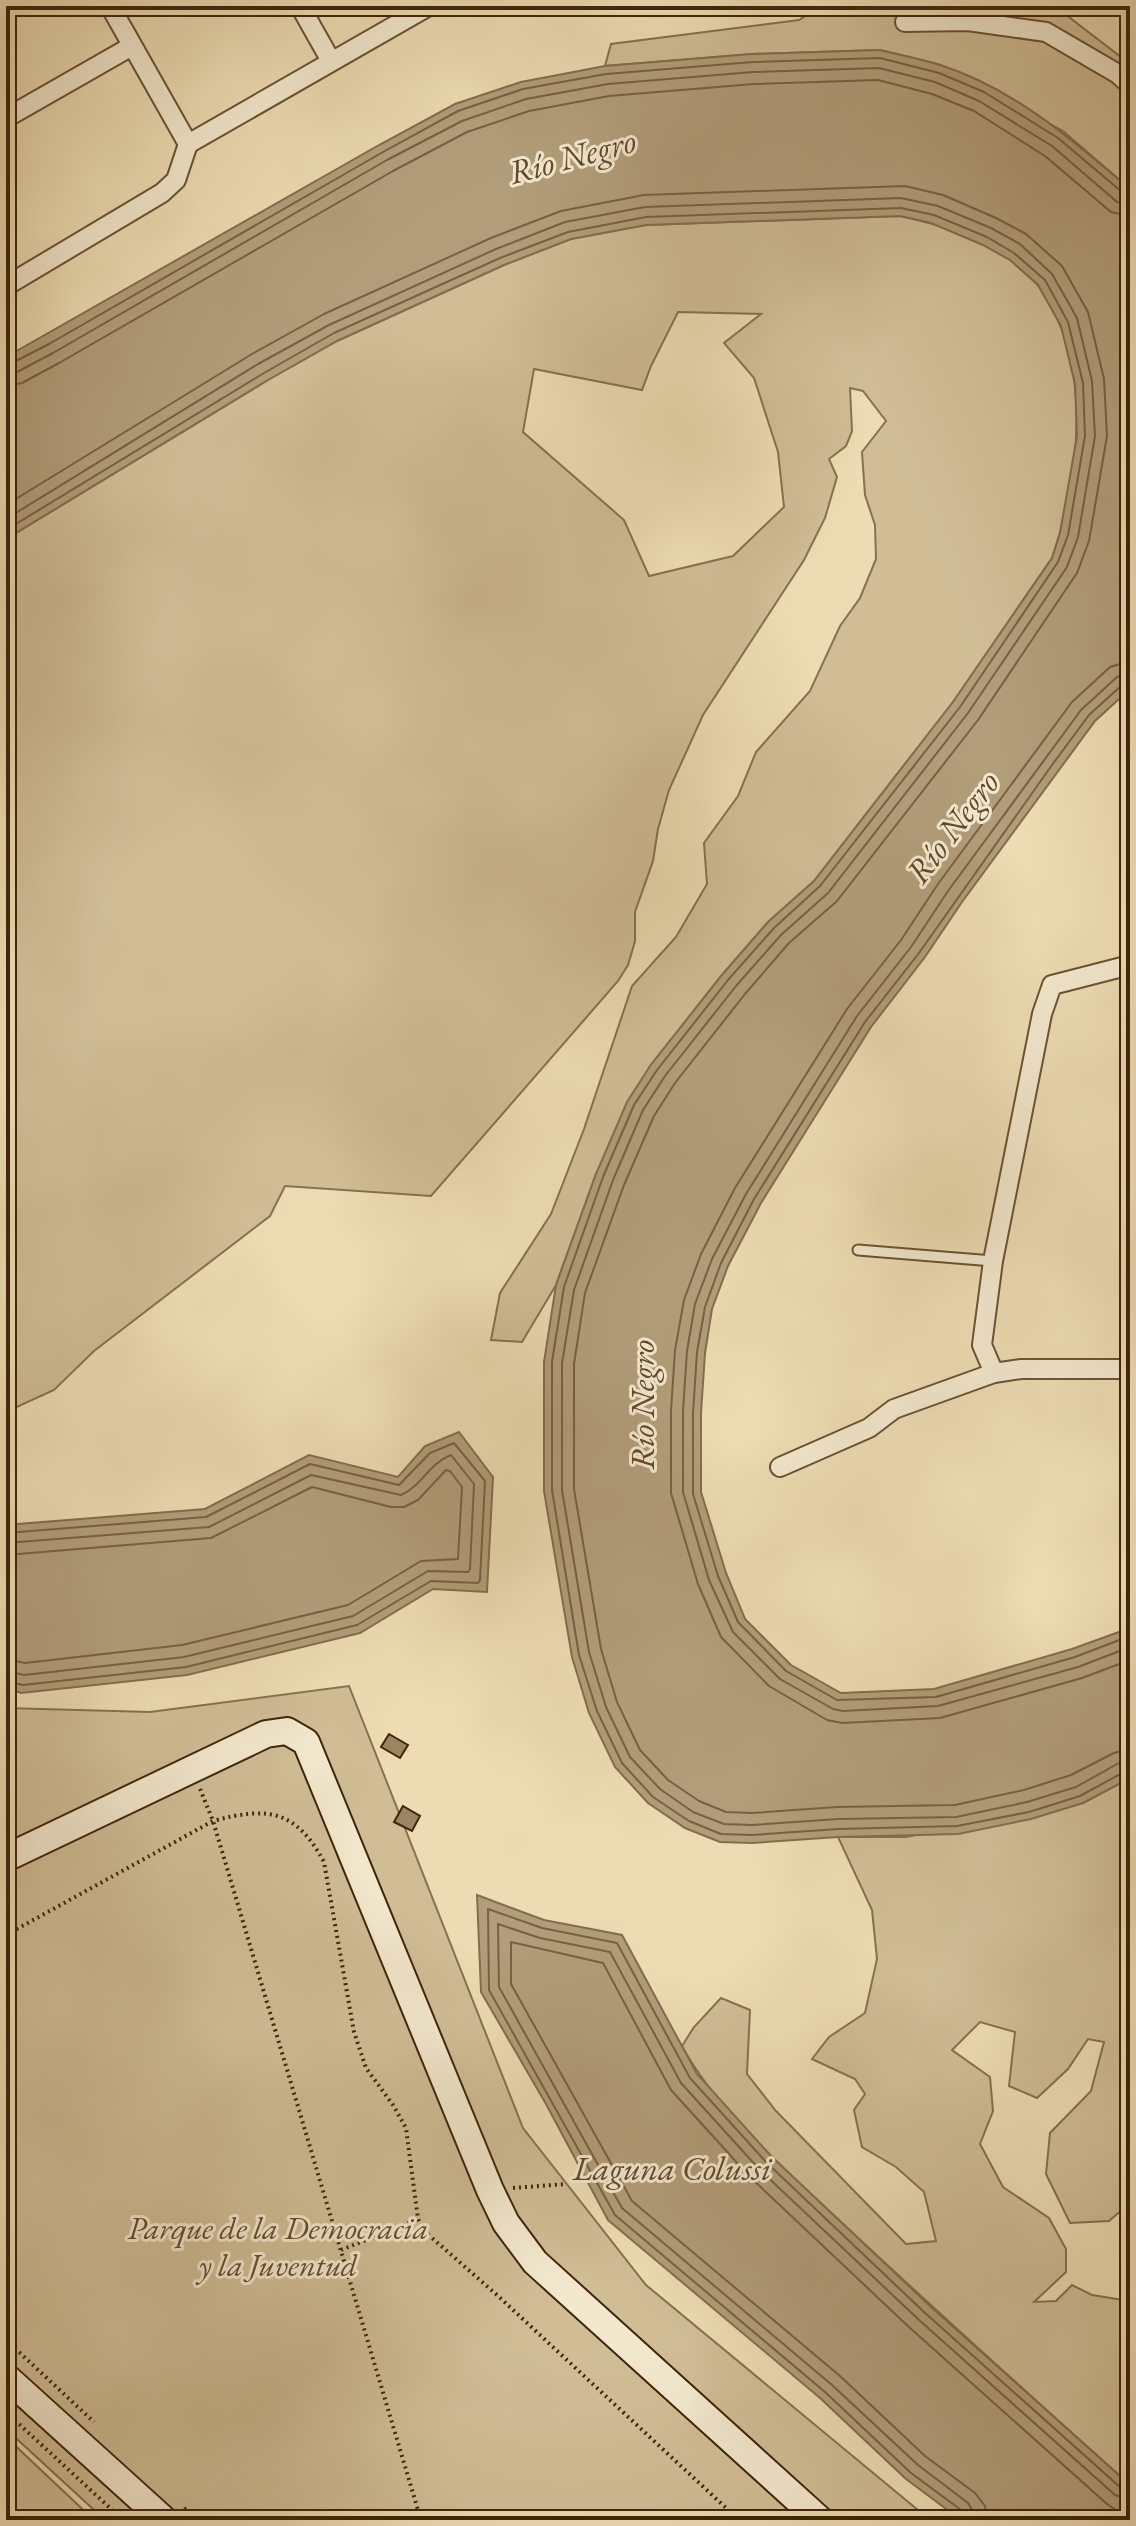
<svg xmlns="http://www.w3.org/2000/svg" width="1136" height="2526" font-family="'EB Garamond',serif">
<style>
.green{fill:#d0bd96;stroke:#887050;stroke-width:2;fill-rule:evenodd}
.water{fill:#b29d7a;stroke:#846d4d;stroke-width:2}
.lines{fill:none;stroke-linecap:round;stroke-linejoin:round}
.shore{stroke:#796042;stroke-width:2}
.building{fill:#9a8462;stroke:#40240a;stroke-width:2}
.lane-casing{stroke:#6b5234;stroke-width:13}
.street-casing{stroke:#6b5234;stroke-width:22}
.secondary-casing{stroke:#40240a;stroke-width:30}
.path{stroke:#40240a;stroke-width:4;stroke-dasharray:2 4;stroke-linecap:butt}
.lane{stroke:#f3e8ce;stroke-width:9}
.street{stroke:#f3e8ce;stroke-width:18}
.secondary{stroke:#f3e8ce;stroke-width:26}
.labels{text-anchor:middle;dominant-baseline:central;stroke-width:6;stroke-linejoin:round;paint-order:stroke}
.park-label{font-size:32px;font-style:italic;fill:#644a2d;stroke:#f3e8ce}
.water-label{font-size:34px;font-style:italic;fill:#62482c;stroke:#f3e8ce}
</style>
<rect width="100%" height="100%" fill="#eddcb3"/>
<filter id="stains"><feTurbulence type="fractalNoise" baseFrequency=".0025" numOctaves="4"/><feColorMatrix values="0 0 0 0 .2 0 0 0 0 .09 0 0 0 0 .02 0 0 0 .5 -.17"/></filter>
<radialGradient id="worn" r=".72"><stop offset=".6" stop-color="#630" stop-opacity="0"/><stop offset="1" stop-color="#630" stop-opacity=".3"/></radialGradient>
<g class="green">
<polygon points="821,6 1021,6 1061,11 1130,64 1130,189 1063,131 941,65 880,50 752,54 605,66 611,44 799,20"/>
<path d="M900 216C947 226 1010 246 1039 287 1094 363 1080 475 1052 558L953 702 814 881 768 922 722 975 650 1066 596 1174 556 1285 522 1342 491 1340 500 1293 551 1214 584 1129 632 986 676 937 707 884 704 843 738 796 756 752 810 691 840 626 860 598 876 559 875 525 865 495 862 452 886 421 863 391 850 388 852 431 846 446 829 459 837 477 825 518 804 560 703 715 669 790 658 829 653 861 635 912V941L628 965 618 981 431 1196 285 1186 270 1216 94 1351 54 1390 6 1412V539L268 380 337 341 504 265 571 239 646 225ZM678 312 761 314 724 343 754 378 778 452 784 507 733 556 649 576 624 520 523 432 534 369 642 390 651 366Z"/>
<polygon points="349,1686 523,2128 646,2285 930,2520 105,2520 6,2429 6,1708 150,1712"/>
<path d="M1130 1778V2203L1109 2221 1070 2223 1046 2174 1050 2133 1091 2091 1104 2042 1088 2039 1068 2069 1037 2098 1009 2086 1015 2032 980 2022 952 2050 990 2077 993 2111 980 2144 1003 2187 1049 2218 1066 2249V2272L1034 2302 1056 2301 1072 2285 1092 2295 1130 2301V2485C1033 2398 936 2311 841 2222 787 2171 717 2111 682 2046L694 2027 721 1998 750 2010 747 2074 776 2111 906 2244 936 2241 924 2192 896 2167 862 2147 854 2110 865 2094 855 2079 812 2059 829 2037 865 2013 877 1959 872 1910 838 1837H906L1083 1803Z"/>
<polygon points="6,2437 94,2520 6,2520"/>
</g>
<g class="water">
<path d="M880 50C900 55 921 59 940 65 1013 88 1073 140 1130 189V689L1095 721 962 902 925 957 871 1027 761 1203 728 1266 712 1309 705 1353 701 1413V1492L726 1573 745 1619 791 1665 841 1693 934 1689 1072 1649 1130 1628V1778L1083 1803 1031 1819 958 1834 838 1837 752 1843 720 1842 685 1828 648 1803 615 1767 589 1713 572 1657 544 1491V1362L556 1285 596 1174 627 1102 650 1066 722 975 768 922 814 881 953 702 1052 558 1060 533 1077 436 1075 384 1061 326 1038 285 1010 260 983 245 931 223 900 216 646 225 571 239 504 265 337 341 268 380 6 539V357L379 145 455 104 521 82 605 66 752 54Z"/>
<polygon points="459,1432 493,1477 487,1592 433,1589 360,1633 187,1675 21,1693 6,1688 6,1525 205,1509 309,1455 398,1477 425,1446"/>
<polygon points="477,1895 544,1920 622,1935 697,2074 772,2157 930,2306 1130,2485 1130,2520 961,2520 906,2479 820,2398 608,2220 546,2104 481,1992"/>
</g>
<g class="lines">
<g class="shore">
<polyline points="6,364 12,363 49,344 383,152 458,111 523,89 606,74 753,62 880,58 939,73 984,92 1058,138 1122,192 1130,194"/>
<polyline points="6,374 17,372 53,353 387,160 462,121 526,99 608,84 753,72 879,68 935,82 979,101 1052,146 1117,202 1130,204"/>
<polyline points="6,386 22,383 59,363 393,171 467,132 529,111 609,96 754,84 878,80 932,94 974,111 1045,156 1111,212 1130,216"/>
<polyline points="6,505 252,354 324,314 491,238 561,211 644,195 905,186 943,195 996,218 1026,234 1062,266 1088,312 1104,379 1107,436 1089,541 1077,573 978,720 837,901 789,943 745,994 675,1083 654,1116 624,1185 585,1293 574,1364 574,1489 601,1649 617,1702 640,1750 668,1780 699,1801 726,1812 752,1813 837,1807 955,1805 1024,1790 1071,1775 1114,1753 1130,1749"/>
<polyline points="6,519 258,364 329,325 496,249 565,222 645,207 901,198 938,206 991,228 1020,244 1052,274 1077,318 1092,381 1095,436 1078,537 1067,567 968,713 828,893 781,935 736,986 665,1076 643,1110 613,1180 574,1290 562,1363 562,1490 589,1652 606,1707 630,1757 660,1789 693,1812 724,1824 752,1825 838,1819 956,1817 1027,1802 1076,1787 1119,1763 1130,1762"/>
<polyline points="6,530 264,373 334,333 500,258 568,232 646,217 901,208 934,215 987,237 1014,253 1045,280 1068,322 1083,383 1085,436 1068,535 1058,562 960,707 820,886 774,928 728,980 657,1070 634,1105 603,1177 564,1287 552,1362 552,1490 579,1655 597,1711 622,1763 653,1797 689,1821 721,1834 752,1835 838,1829 957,1826 1029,1812 1080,1796 1124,1772 1130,1772"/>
<polyline points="1130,661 1110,667 1072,702 938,884 901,940 847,1009 735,1188 701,1254 684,1300 675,1350 671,1411 671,1493 698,1584 721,1637 769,1686 827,1720 842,1723 940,1718 1082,1678 1130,1660"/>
<polyline points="1130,673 1117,677 1081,710 948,891 911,947 857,1016 746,1194 712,1259 695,1304 687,1351 683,1411 683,1492 709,1580 733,1632 780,1679 833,1709 843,1711 938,1706 1078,1667 1130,1647"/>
<polyline points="1130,683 1122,685 1089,715 1052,765 919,953 865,1022 754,1199 721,1263 705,1307 697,1352 693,1413 693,1494 718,1576 738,1622 786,1671 837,1700 936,1697 1075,1657 1130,1636"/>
<polyline points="6,1533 206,1517 310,1464 399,1485 430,1453 454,1443 485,1481 480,1580 478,1583 431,1581 357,1625 186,1667 23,1685 6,1681"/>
<path d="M6 1543 209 1527 311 1475 401 1495C422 1486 428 1464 451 1455L474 1484 470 1569 468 1572 428 1571 353 1616 184 1657 24 1675 6 1671"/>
<polyline points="6,1555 211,1538 312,1487 391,1507 404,1507 418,1500 446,1470 450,1471 462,1487 458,1559 421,1561 348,1605 182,1645 25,1663 6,1659"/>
<polyline points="965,2520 961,2510 911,2473 825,2392 615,2215 489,1990 488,1909 542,1928 617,1943 690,2078 766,2162 924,2312 1121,2488 1130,2490"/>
<polyline points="975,2520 973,2511 968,2503 918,2465 832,2385 622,2208 499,1987 498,1924 540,1938 610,1952 681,2083 759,2169 918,2319 1115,2495 1130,2500"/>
<polyline points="987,2520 985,2506 975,2493 925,2456 840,2376 632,2201 511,1984 511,1942 603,1963 671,2090 750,2177 910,2328 1107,2504 1116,2510 1130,2512"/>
</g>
</g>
<g class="building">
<polygon points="389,1734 408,1745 400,1758 381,1747"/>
<polygon points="403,1806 420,1816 412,1831 394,1822"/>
</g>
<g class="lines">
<defs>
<polyline id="lane" points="858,1250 993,1261"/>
<g id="street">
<polyline points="110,6 188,144"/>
<polyline points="300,6 331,61"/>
<polyline points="905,22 968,21 1046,32 1118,74 1130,85"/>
<polyline points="6,118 132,46"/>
<polyline points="188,144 429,6"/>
<polyline points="6,286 162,193 176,180 188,144"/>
<polyline points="994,1373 982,1345 993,1261 1042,1014 1052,985 1130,965"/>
<polyline points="780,1467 869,1428 894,1409 994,1373 1021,1369 1130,1369"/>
</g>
<g id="secondary">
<polyline points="6,1858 266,1734 287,1731 306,1742 490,2190 506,2223 535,2262 820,2520"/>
<polyline points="6,2377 164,2520"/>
</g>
</defs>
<use href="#lane" class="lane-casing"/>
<use href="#street" class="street-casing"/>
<use href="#secondary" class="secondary-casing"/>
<g class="path">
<polyline points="200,1789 213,1821 421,2520"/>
<path d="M6 1935 213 1821C268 1806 296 1810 324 1862L354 2032 366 2068 393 2105 406 2128 418 2219 423 2230 497 2295 739 2520"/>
<polyline points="513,2188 566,2184"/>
<polyline points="341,2250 418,2219"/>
<polyline points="6,2340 94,2422"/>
<polyline points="6,2412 123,2520"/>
<polyline points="184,2508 197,2520"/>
</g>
<use href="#lane" class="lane"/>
<use href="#street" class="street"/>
<use href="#secondary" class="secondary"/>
</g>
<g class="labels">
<g class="park-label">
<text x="278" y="2228">Parque de la Democracia<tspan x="278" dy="37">y la Juventud</tspan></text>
</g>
<g class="water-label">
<text transform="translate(572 156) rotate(-15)">Río Negro</text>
<text transform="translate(952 827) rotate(-53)">Río Negro</text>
<text transform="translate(642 1405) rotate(-90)">Río Negro</text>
<text x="672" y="2168">Laguna Colussi</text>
</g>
</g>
<rect width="1136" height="2526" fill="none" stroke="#eddcb3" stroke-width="32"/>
<rect x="8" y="8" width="1120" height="2510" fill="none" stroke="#40240a" stroke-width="4"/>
<rect x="16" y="16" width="1104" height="2494" fill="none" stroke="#40240a" stroke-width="2"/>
<rect width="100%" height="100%" filter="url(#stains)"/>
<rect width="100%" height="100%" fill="url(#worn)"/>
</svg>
